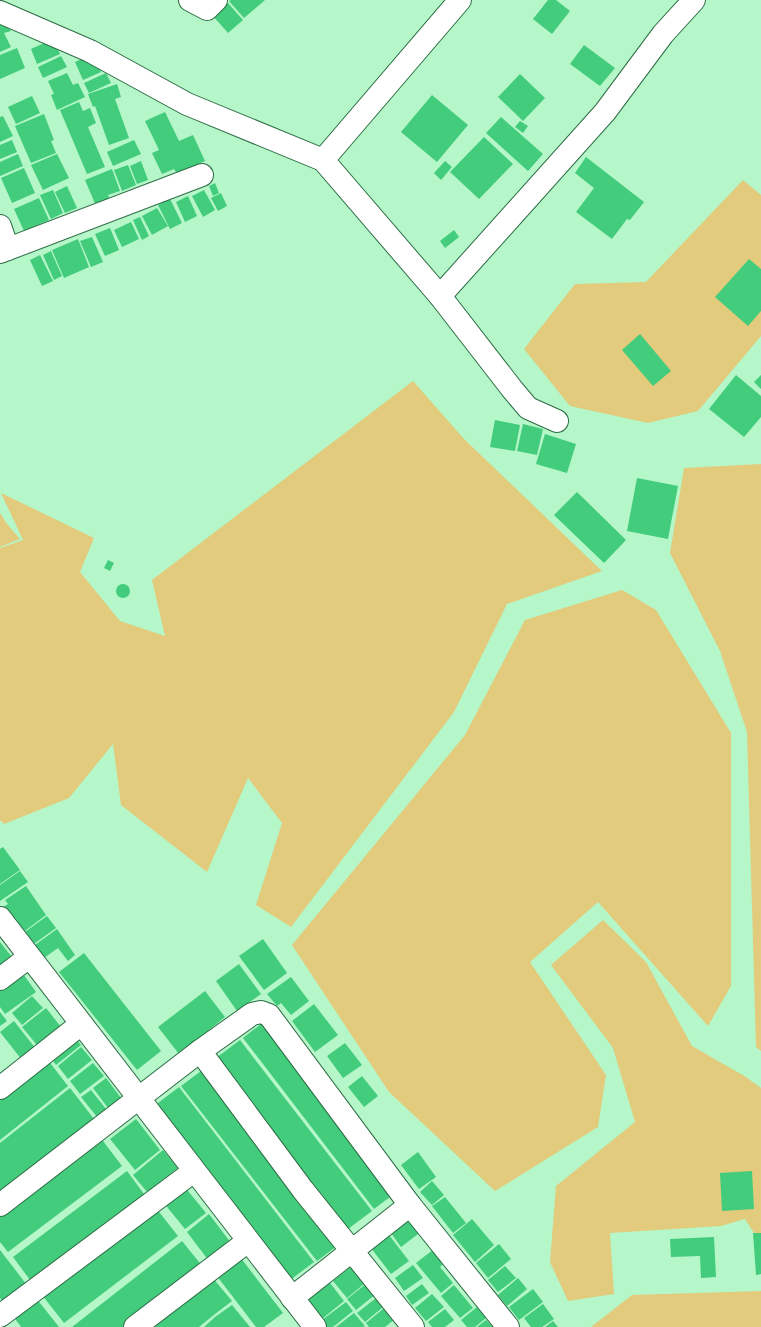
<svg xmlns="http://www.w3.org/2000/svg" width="761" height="1327" font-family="'Times New Roman',serif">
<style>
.green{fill:#e2cb7c}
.building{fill:#42cc7c}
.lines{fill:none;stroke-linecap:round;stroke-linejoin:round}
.minor-casing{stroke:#2c6c44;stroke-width:24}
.minor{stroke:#fff;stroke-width:22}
</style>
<rect width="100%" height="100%" fill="#b5f7c9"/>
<g class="green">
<polygon points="743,180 761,195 761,336 698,411 648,423 570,406 524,349 575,284 646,282"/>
<polygon points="413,381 464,439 602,571 507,604 454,712 291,927 256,905 282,823 248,778 207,872 121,805 113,744 69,798 4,824 0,820 0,548 23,540 1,493 94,538 80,572 120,621 165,636 152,580"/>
<polygon points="761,464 761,1051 756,1047 747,732 720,651 670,553 684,468"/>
<polygon points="0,513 7,524 20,539 0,547"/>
<polygon points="622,590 656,610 731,733 731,986 708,1026 598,902 530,962 606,1075 598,1127 495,1191 389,1092 292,945 465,735 525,620"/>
<polygon points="603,920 646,962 692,1046 746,1077 761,1088 761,1244 745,1219 721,1226 610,1233 614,1294 568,1301 550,1262 556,1186 635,1122 613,1048 551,965"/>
<polygon points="761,1291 761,1327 591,1327 632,1295"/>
</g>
<g class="building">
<polygon points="231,0 265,0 244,18 229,1"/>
<polygon points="548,0 556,0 570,11 552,34 533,19"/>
<polygon points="228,3 243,20 228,33 213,16"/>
<polygon points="4,17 11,31 4,33 11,47 0,52 0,19"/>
<polygon points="53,39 60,54 37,64 31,49"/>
<polygon points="584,45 615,68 600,86 570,64"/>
<polygon points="17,48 25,68 0,79 0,55"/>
<polygon points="93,54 101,72 83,80 75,62"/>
<polygon points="61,56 67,67 43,78 38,67"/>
<polygon points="67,73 73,85 78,83 85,97 57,110 51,95 54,94 48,81"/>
<polygon points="106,73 111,83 89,93 84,83"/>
<polygon points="520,74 545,98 523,121 498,97"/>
<polygon points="117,84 121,97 115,99 129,138 109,145 95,106 93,107 88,94"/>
<polygon points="432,95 468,125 437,162 401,132"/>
<polygon points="32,96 40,113 16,124 8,107"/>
<polygon points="79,102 83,111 90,108 96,123 88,127 105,167 87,174 60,110"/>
<polygon points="165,112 179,141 193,135 205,161 177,174 174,169 162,174 152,153 159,150 145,121"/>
<polygon points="44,114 54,140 51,141 56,153 31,163 15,126"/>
<polygon points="3,116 13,136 0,142 0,117"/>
<polygon points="501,117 543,154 528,171 486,133"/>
<polygon points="520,121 528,126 523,133 515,127"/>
<polygon points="484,137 513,164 479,199 450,172"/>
<polygon points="12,140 17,152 0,159 0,145"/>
<polygon points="134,140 141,154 113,166 107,152"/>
<polygon points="18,154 23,166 0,176 0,162"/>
<polygon points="57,154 69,178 43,190 31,165"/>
<polygon points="586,157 644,202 630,220 627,219 612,239 576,212 594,188 575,173"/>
<polygon points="141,161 148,180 137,184 130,166"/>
<polygon points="445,161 452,167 441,180 434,173"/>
<polygon points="128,165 136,185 122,191 114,170"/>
<polygon points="24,168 35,193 12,203 1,178"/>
<polygon points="112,169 120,191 108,195 111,202 97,208 85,180"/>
<polygon points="215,183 219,193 213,196 209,186"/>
<polygon points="67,186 77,208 65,213 55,192"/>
<polygon points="53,190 63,213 51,219 40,195"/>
<polygon points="204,190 215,210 203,217 192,196"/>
<polygon points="221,193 227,206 218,211 211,198"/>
<polygon points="188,196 197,216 185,222 176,202"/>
<polygon points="39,198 49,220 24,231 14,209"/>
<polygon points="170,199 182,223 170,229 158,205"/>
<polygon points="157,208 168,226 152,235 142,216"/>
<polygon points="140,217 149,236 142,240 133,220"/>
<polygon points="131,222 139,239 122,247 114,230"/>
<polygon points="110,228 119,250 105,256 95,234"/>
<polygon points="454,230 459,237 445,248 440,241"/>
<polygon points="92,237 103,262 91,267 80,241"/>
<polygon points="78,239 89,267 64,278 52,250"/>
<polygon points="51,251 62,276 54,280 43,255"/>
<polygon points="40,255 53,281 42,286 30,260"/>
<polygon points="749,259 761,269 761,311 748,326 715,297"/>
<polygon points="640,334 671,371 653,386 622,350"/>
<polygon points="736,375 761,396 761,417 744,437 709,409"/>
<polygon points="761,375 761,389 754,382"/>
<polygon points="495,420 520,425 515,451 490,447"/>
<polygon points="523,424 543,429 537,455 517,451"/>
<polygon points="545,434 576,444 567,473 536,464"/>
<polygon points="637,478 678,486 668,539 627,531"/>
<polygon points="577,492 626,540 604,563 554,515"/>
<polygon points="108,560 114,563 110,571 104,568"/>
<circle cx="123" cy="591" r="7"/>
<polygon points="3,847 20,870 0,884 0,849"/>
<polygon points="20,871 28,882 0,901 0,885"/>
<polygon points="26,886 46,915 22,933 3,907 8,904 5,900"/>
<polygon points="47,916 56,928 31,946 22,934"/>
<polygon points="57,929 75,955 68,961 58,948 41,960 32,947"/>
<polygon points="263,939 287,973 264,990 239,956"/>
<polygon points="0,942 15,961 0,972"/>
<polygon points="84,953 161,1051 137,1070 59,972"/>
<polygon points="239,964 261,994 237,1011 216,981"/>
<polygon points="21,971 36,992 5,1014 0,1007 0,985"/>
<polygon points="291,977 309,1001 291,1015 281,1003 277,1006 267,994"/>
<polygon points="205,991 225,1017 179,1054 158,1027"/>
<polygon points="32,996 43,1008 22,1025 12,1013"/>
<polygon points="314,1004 338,1035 315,1052 292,1021"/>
<polygon points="46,1008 61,1027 37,1045 22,1027"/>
<polygon points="0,1012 7,1021 0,1026"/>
<polygon points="266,1020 398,1191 374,1209 243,1038"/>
<polygon points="14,1021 36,1049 22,1060 0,1032"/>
<polygon points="72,1034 81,1045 56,1065 47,1053"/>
<polygon points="240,1040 372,1211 348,1229 216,1058"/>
<polygon points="345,1043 362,1065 343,1078 327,1056"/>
<polygon points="81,1047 92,1060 68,1079 58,1066"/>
<polygon points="47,1059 68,1086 0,1140 0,1095"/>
<polygon points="93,1063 104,1076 80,1094 70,1081"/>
<polygon points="205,1068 341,1243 317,1261 181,1086"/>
<polygon points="362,1076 378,1096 364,1107 348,1087"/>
<polygon points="106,1078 121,1098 108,1108 93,1088"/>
<polygon points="179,1087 314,1262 289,1281 154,1106"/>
<polygon points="70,1088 94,1119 0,1192 0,1143"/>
<polygon points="91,1090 106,1109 97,1117 81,1097"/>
<polygon points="136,1119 160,1150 135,1170 110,1139"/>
<polygon points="100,1137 122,1166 8,1252 0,1242 0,1213"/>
<polygon points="163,1150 178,1168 147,1192 133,1175"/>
<polygon points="418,1152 436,1177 419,1189 401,1165"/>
<polygon points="127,1171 147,1198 33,1284 13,1257"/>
<polygon points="752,1171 754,1209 722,1211 720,1173"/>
<polygon points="432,1181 444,1195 432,1205 420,1192"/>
<polygon points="184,1186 206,1213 185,1229 163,1202"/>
<polygon points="445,1197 466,1223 453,1233 432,1206"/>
<polygon points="156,1208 178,1236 64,1323 42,1295"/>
<polygon points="209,1214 231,1243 209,1261 187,1232"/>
<polygon points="413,1218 422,1231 401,1247 391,1233"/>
<polygon points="472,1219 494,1245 475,1262 453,1235"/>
<polygon points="753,1233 761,1233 761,1274 756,1275"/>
<polygon points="389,1235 409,1261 391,1274 371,1248"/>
<polygon points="714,1237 716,1277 701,1278 700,1256 671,1257 670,1239"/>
<polygon points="182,1241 203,1267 126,1327 72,1327"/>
<polygon points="499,1244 511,1259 488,1278 476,1263"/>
<polygon points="434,1249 445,1262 440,1267 453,1283 441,1293 416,1263"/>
<polygon points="0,1250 30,1289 7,1307 0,1298"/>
<polygon points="237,1253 283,1313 264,1327 256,1327 213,1271"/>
<polygon points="357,1262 370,1279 347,1298 333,1281"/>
<polygon points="413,1265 423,1278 404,1291 395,1278"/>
<polygon points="505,1266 516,1278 498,1292 488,1280"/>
<polygon points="212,1277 232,1301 215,1314 199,1327 149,1327"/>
<polygon points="518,1278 527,1289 507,1306 498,1295"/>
<polygon points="327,1279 344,1301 322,1319 304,1298"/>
<polygon points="372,1279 381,1290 356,1310 347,1299"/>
<polygon points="422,1284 429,1293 412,1305 406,1296"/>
<polygon points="454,1285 473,1308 460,1318 441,1296"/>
<polygon points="533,1289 543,1302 519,1320 509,1307"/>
<polygon points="381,1294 388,1303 365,1322 357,1313"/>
<polygon points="432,1294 444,1307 426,1321 415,1308"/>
<polygon points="36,1298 59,1327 21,1327 13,1316"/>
<polygon points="346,1302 353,1311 333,1327 327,1327 322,1320"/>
<polygon points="389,1304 399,1316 385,1327 369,1327 366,1323"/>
<polygon points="543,1304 554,1319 542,1327 531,1327 524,1318"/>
<polygon points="232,1305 250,1327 204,1327 215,1317"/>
<polygon points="477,1307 486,1318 475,1327 467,1327 461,1320"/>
<polygon points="445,1309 454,1320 445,1327 432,1327 428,1322"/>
<polygon points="354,1313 365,1326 363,1327 336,1327"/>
<polygon points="486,1320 493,1327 477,1327"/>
<polygon points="553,1321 558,1327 545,1327"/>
</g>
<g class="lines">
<defs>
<g id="minor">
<polyline points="190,0 207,9 216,0"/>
<polyline points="0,12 90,51 187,104 323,160 440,296 512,389 528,408 557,421"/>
<polyline points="323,160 460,0"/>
<polyline points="0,226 8,249"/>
<polyline points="0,252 202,175"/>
<polyline points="440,296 605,112 663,34 694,0"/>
<polyline points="0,918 315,1327"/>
<polyline points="0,979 29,957"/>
<polyline points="200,1051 303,1190 413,1327"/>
<polyline points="0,1088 81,1024"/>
<polyline points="0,1205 200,1051 252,1014 261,1012 269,1015 410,1205 508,1327"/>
<polyline points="292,1298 410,1205"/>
<polyline points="0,1316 194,1171"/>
<polyline points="135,1327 248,1241"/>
</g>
</defs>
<use href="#minor" class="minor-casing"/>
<use href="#minor" class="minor"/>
</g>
</svg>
